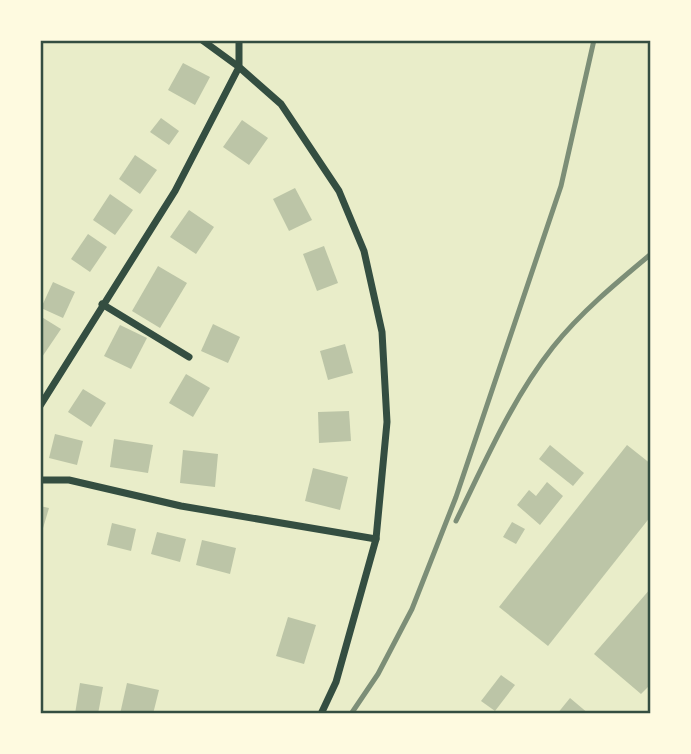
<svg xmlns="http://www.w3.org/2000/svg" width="691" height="754" font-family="'IBM Plex Serif',serif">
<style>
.building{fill:#bcc5a7}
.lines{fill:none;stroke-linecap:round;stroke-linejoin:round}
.minor{stroke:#344e41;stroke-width:7}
.rail{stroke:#7c8e77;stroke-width:5}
.neatline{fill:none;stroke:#344e41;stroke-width:2.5}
</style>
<rect width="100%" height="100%" fill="#e9edc9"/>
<g class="building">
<polygon points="183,63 210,77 195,105 168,90"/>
<polygon points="161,118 179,131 169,145 150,132"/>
<polygon points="242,120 268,138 249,165 223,147"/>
<polygon points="135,155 157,170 140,194 119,179"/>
<polygon points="295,188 312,220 289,231 273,199"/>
<polygon points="110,194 133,210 115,235 93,220"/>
<polygon points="189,210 214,227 196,254 170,237"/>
<polygon points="88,234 107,247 90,272 71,259"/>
<polygon points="324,246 338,283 317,291 303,254"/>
<polygon points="158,266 187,283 160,328 132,311"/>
<polygon points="53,282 75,292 63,318 41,308"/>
<polygon points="40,316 61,329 40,360"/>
<polygon points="213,324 240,337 228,363 201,351"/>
<polygon points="120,325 147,338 131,369 104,356"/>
<polygon points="345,344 353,373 328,380 320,351"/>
<polygon points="186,374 210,388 193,417 169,403"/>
<polygon points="83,389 106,403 91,427 68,412"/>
<polygon points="349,411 351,441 319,443 318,412"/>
<polygon points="55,434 83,441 77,465 49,458"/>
<polygon points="114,439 153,445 148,473 110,467"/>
<polygon points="550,445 584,473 573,486 539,459"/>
<polygon points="627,445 651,464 651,516 548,646 499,607"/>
<polygon points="183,450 218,454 215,487 180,483"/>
<polygon points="313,468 348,477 340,510 305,501"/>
<polygon points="547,482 563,496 540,525 517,505 529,490 536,496"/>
<polygon points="40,506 49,508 41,535 40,535"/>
<polygon points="512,522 525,529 516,544 503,537"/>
<polygon points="112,523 136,529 131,551 107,545"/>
<polygon points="157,532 186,539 180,562 151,554"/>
<polygon points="202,540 236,548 230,574 196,565"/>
<polygon points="651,588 651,684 641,694 594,654"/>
<polygon points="288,617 316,625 304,664 276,656"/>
<polygon points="501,675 515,685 495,711 481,701"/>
<polygon points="80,683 103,687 98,714 75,714"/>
<polygon points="127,683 159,690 153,714 120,714"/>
<polygon points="570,698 589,714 557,714"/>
</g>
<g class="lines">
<g class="minor">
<polyline points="239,40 239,67 281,104 339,191 364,251 382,332 387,422 376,539 336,682 321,714"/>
<polyline points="102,304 189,357"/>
<polyline points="40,406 175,191 239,67 202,40"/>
<polyline points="40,480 69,480 181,506 376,539"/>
</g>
<g class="rail">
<path d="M456 521C485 462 512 399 553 347 581 312 616 283 651 254"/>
<polyline points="351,714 378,674 412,609 456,497 561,186 594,40"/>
</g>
</g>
<rect width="691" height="754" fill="none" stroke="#fefae0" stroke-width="84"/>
<rect x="42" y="42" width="607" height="670" class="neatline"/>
</svg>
